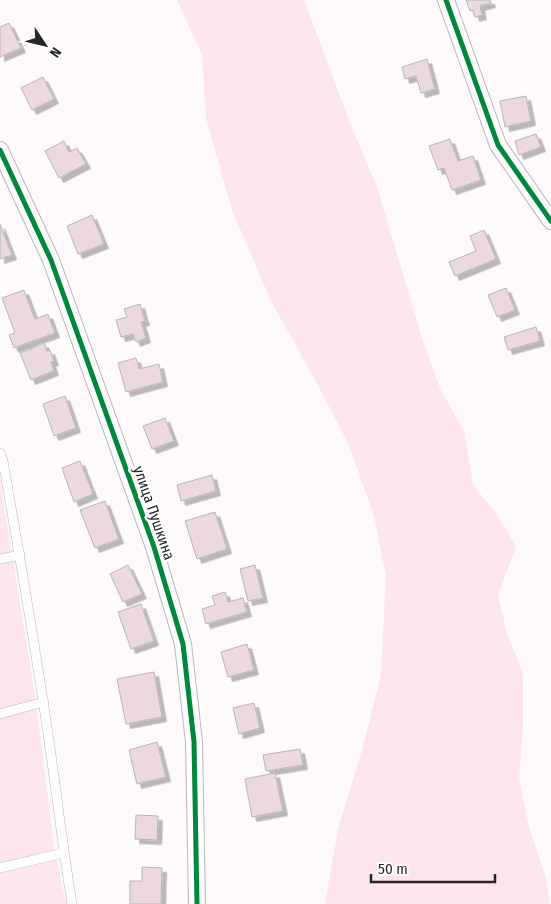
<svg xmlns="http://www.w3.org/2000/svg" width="551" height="904" font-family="'Fira Sans Condensed',sans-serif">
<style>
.green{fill:#fce5ec}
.building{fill:#ecd9df;stroke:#b8b4b5;filter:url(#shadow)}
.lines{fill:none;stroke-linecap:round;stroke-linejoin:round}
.service-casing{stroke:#bab6b7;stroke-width:10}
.minor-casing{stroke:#bab6b7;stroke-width:18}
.service{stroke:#fffefe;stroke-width:9}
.minor{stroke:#fffefe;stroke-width:16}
.cycleway-casing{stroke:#fff;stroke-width:8}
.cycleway{stroke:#00873e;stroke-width:5}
.labels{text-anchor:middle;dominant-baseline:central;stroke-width:5;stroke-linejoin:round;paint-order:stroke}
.street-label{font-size:15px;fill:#262425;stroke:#fff}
</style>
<defs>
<filter id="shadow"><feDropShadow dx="4.5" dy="4.5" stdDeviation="0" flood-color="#0004"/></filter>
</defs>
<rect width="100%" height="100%" fill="#fef9fb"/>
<g class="green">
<polygon points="177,0 304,0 350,123 377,187 422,338 441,391 464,430 473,485 495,512 516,546 498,596 507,633 523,673 523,729 519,778 529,827 545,875 550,904 325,904 338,829 363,747 381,675 386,576 374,516 349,445 312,374 272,303 232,210 206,118 202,55"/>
<polygon points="0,480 35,695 54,846 66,904 0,904"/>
</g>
<g class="building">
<polygon points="466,0 490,0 491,3 480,6 482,15 475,17 473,10 470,11"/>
<polygon points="9,23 21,48 0,57 0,27"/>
<polygon points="427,59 435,89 421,93 416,76 405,79 402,67"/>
<polygon points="43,77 54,99 32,110 21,88"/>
<polygon points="526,96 531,121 505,127 500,101"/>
<polygon points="536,134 541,147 519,155 515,141"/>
<polygon points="450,139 458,161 473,156 481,180 452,190 444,168 438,170 429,146"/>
<polygon points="64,141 69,152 77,148 86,164 59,178 45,151"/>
<polygon points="92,215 104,244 78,254 67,226"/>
<polygon points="0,224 12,255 0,259"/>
<polygon points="484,230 496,259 455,276 449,262 476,251 470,236"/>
<polygon points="506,288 515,310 497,317 488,295"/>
<polygon points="24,290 35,319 48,314 55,333 14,348 9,335 15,333 2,298"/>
<polygon points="140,304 145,321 141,322 146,338 136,342 133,334 121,337 116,320 127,317 124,309"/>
<polygon points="536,327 540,341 508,350 504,337"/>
<polygon points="44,343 47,351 50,350 54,361 51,362 54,371 31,380 20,353"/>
<polygon points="136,358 139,369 159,364 163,382 126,392 118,363"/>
<polygon points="65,396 76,428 54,436 43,404"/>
<polygon points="165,418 174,441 152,449 143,426"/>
<polygon points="80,461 93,494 74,502 62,468"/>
<polygon points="212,475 216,491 181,501 177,485"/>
<polygon points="105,501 119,539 95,548 80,510"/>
<polygon points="215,512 227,549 197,559 185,521"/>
<polygon points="128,565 142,594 123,602 110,574"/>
<polygon points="255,565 263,598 248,601 240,569"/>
<polygon points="225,592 228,602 243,598 247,612 206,624 202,609 215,605 212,596"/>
<polygon points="141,604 154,641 131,649 118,612"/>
<polygon points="247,644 254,670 228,677 221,652"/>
<polygon points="154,672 162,717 126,724 117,679"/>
<polygon points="254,703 260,728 239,734 233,708"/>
<polygon points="157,742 166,777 137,784 129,750"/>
<polygon points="300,749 303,765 266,771 263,755"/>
<polygon points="275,773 283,811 252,817 245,779"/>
<polygon points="136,815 158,816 157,840 135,839"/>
<polygon points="142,867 162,868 161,904 130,904 130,881 142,881"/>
</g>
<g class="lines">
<defs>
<g id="service">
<path d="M0 453 3 461C17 541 31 621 43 701 54 769 61 837 72 904"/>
<polyline points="0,559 20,555"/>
<polyline points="0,714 44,702"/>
<polyline points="0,868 63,853"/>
</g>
<g id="minor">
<polyline points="446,0 498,145 551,221"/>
<polyline points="0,150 51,260 154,547 183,644 194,742 197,904"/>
</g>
</defs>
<use href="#service" class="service-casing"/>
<use href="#minor" class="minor-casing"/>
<use href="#service" class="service"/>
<use href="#minor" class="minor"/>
<defs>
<g id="cycleway">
<polyline points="446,0 498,145 551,221"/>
<polyline points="0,150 51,260 154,547 183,644 194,742 197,904"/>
</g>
</defs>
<use href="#cycleway" class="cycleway-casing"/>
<use href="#cycleway" class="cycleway"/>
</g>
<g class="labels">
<g class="street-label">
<text transform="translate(154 513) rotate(71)">улица Пушкина</text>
</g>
</g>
<g transform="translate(45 45) rotate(125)" stroke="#ffffff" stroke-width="4" paint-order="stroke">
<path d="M0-4L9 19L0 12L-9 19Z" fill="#262425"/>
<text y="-8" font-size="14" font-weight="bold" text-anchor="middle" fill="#262425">N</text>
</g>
<path d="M371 874v8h124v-8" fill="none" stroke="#262425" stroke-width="2.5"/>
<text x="378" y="874" font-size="15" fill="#262425" stroke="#ffffff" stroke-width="4" paint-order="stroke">50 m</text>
</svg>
